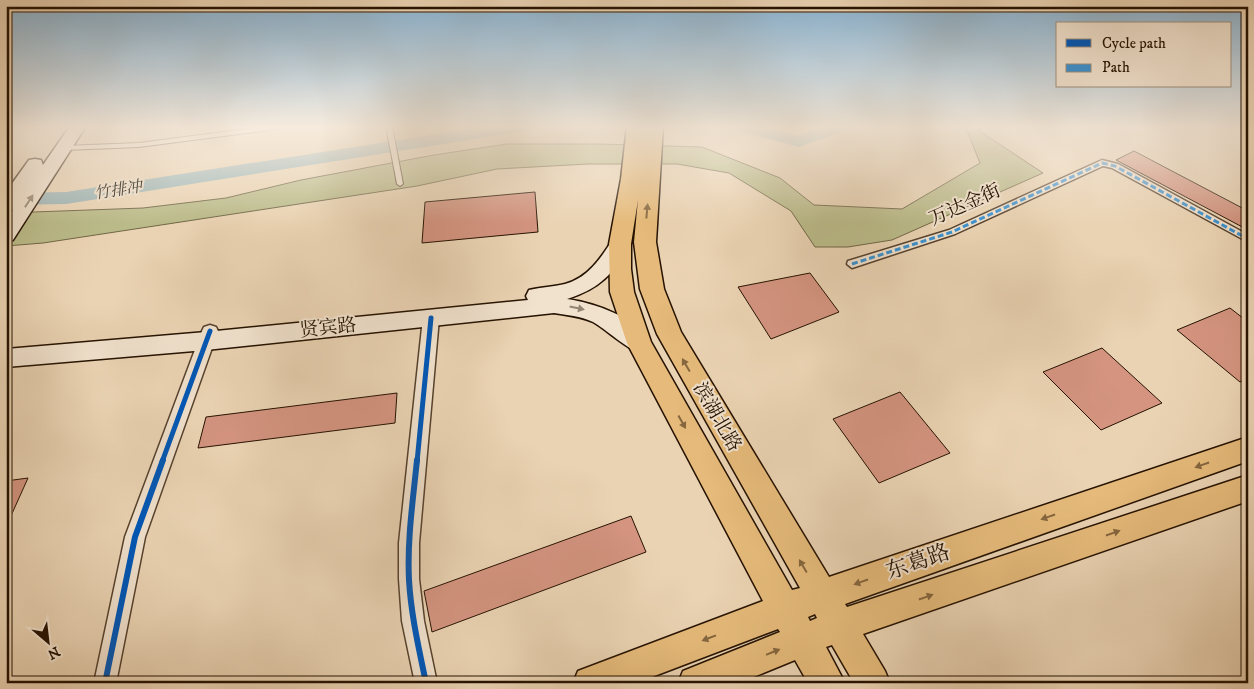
<svg xmlns="http://www.w3.org/2000/svg" width="1254" height="689" font-family="'IM FELL DW Pica','Noto Serif SC',serif">
<style>
.green{fill:#bbbb8a;stroke:#706646}
.lines{fill:none;stroke-linecap:round;stroke-linejoin:round}
.river{fill:#9cb5b7;fill-rule:evenodd}
.building{fill:#d49480;stroke:#251201}
.service-casing{stroke:#56422e;stroke-width:2}
.pedestrian-casing{stroke:#56422e;stroke-width:3}
.minor-casing{stroke:#56422e;stroke-width:3}
.secondary-casing{stroke:#251201;stroke-width:3}
.primary-casing{stroke:#251201;stroke-width:3}
.service{fill:#f1e2ce;fill-rule:evenodd}
.pedestrian{fill:#f1e2ce;fill-rule:evenodd}
.minor{fill:#f1e2ce;fill-rule:evenodd}
.secondary{fill:#f1e2ce;fill-rule:evenodd}
.primary{fill:#e5ba7a;fill-rule:evenodd}
.quiet{stroke:#3b92d0;stroke-width:3;stroke-dasharray:6 3;stroke-linecap:butt}
.cycleway-far1-casing{stroke:#f1e2ce;stroke-width:8}
.cycleway-casing{stroke:#f1e2ce;stroke-width:9}
.cycleway-far1{stroke:#0057b8;stroke-width:5}
.cycleway{stroke:#0057b8;stroke-width:6}
.oneway{fill:#958472}
.oneway2{fill:#85663e}
.labels{text-anchor:middle;dominant-baseline:central;stroke-width:4;stroke-linejoin:round;paint-order:stroke}
.far-water-label{font-size:16px;font-style:italic;fill:#4f4b41;stroke:#f1e2ce}
.street-label{font-size:19px;fill:#251201;stroke:#f1e2ce}
.near-street-label{font-size:22px;fill:#251201;stroke:#f1e2ce}
</style>
<rect width="100%" height="100%" fill="#ead3b3"/>
<filter id="stains"><feTurbulence type="fractalNoise" baseFrequency=".004" numOctaves="4"/><feColorMatrix values="0 0 0 0 .2 0 0 0 0 .09 0 0 0 0 .02 0 0 0 .5 -.17"/></filter>
<radialGradient id="worn" r=".72"><stop offset=".6" stop-color="#630" stop-opacity="0"/><stop offset="1" stop-color="#630" stop-opacity=".3"/></radialGradient>
<polygon class="green" points="965,126 985,126 978,130 1043,173 892,240 848,247 815,247 791,211 729,173 677,164 588,164 497,169 417,186 43,243 6,246 6,213 143,208 226,198 301,180 434,155 507,144 599,144 702,147 780,178 814,205 902,209 980,163"/>
<g class="lines">
<g class="river">
<polygon points="489,126 534,126 531,130 525,131 66,204 6,205 7,193 66,192"/>
<polygon points="731,126 761,126 798,136 824,126 849,126 846,130 799,147 734,130"/>
</g>
</g>
<g class="building">
<polygon points="1134,151 1248,211 1248,230 1116,160"/>
<polygon points="535,192 538,232 422,243 425,202"/>
<polygon points="810,273 839,312 771,339 738,287"/>
<polygon points="1230,308 1248,322 1248,379 1240,382 1177,330"/>
<polygon points="1102,348 1162,403 1101,430 1043,372"/>
<polygon points="900,392 950,453 879,483 833,419"/>
<polygon points="397,393 395,423 198,448 206,417"/>
<polygon points="28,478 6,527 6,481"/>
<polygon points="631,516 646,552 432,632 424,591"/>
</g>
<g class="lines">
<defs>
<g id="service">
<polygon points="270,126 287,126 284,128 139,147 64,150 61,148 64,146 139,143"/>
<polygon points="386,126 392,126 403,184 400,186 397,184"/>
</g>
<polygon id="pedestrian" points="1102,160 1118,164 1248,235 1248,242 1112,168 1103,166 955,234 852,268 847,264 848,261 949,230"/>
<g id="minor">
<polygon points="431,312 437,314 439,318 419,543 419,579 424,621 437,683 415,683 402,621 399,579 399,543 423,318 425,314"/>
<polygon points="210,325 216,327 218,331 145,537 116,683 94,683 125,537 202,331 204,327"/>
</g>
<g id="secondary">
<polygon points="70,126 86,126 13,240 6,242 6,220 13,210 6,212 6,192 29,160 35,159 41,160 43,165"/>
<path d="M620 237 627 239 630 244C613 274 601 288 567 299 594 303 637 317 650 343L647 349C644 350 642 352 639 352 631 352 603 327 593 322 580 316 567 315 554 313L206 350 6 367V349L206 332 528 300 526 296 529 290C541 287 553 287 565 284 588 278 601 258 613 239Z"/>
</g>
<path id="primary" d="M627 126H663L656 242 664 289 681 332 829 577 1248 437V461L845 604 847 607 1248 475V501L863 634 885 671 890 683H854L832 645 826 647 845 683H808L795 660 739 683H678L683 671 780 632 778 629 636 683H573L578 671 763 601 627 343 610 292 609 244 621 179ZM638 200 634 242 640 289 657 334 800 588 792 590 651 342 634 292 631 269V244ZM815 614 817 618 810 621 808 617Z"/>
</defs>
<use href="#service" class="service-casing"/>
<use href="#pedestrian" class="pedestrian-casing"/>
<use href="#minor" class="minor-casing"/>
<use href="#secondary" class="secondary-casing"/>
<use href="#primary" class="primary-casing"/>
<use href="#service" class="service"/>
<use href="#pedestrian" class="pedestrian"/>
<use href="#minor" class="minor"/>
<use href="#secondary" class="secondary"/>
<use href="#primary" class="primary"/>
<polyline class="quiet" points="852,264 952,232 1102,163 1115,166 1248,239"/>
<defs>
<g id="cycleway-far1">
<polyline points="162,462 210,331"/>
<polyline points="417,462 431,318"/>
</g>
<g id="cycleway">
<path d="M417 460C413 500 407 540 409 580 411 615 419 649 426 683"/>
<polyline points="105,683 135,537 163,460"/>
</g>
</defs>
<use href="#cycleway-far1" class="cycleway-far1-casing"/>
<use href="#cycleway" class="cycleway-casing"/>
<use href="#cycleway-far1" class="cycleway-far1"/>
<use href="#cycleway" class="cycleway"/>
</g>
<defs><path id="oneway-solid" d="M-6-.8H1V-3.2L6.5 0L1 3.2V.8H-6Z" transform="scale(1.25)"/></defs>
<g class="oneway">
<use href="#oneway-solid" transform="translate(29 201) rotate(-57)"/>
<use href="#oneway-solid" transform="translate(577 308) rotate(12)"/>
</g>
<g class="oneway2">
<use href="#oneway-solid" transform="translate(647 211) rotate(-85)"/>
<use href="#oneway-solid" transform="translate(686 365) rotate(-120)"/>
<use href="#oneway-solid" transform="translate(682 422) rotate(61)"/>
<use href="#oneway-solid" transform="translate(1202 465) rotate(161)"/>
<use href="#oneway-solid" transform="translate(1048 517) rotate(161)"/>
<use href="#oneway-solid" transform="translate(1113 533) rotate(-19)"/>
<use href="#oneway-solid" transform="translate(803 566) rotate(-120)"/>
<use href="#oneway-solid" transform="translate(861 582) rotate(161)"/>
<use href="#oneway-solid" transform="translate(926 597) rotate(-19)"/>
<use href="#oneway-solid" transform="translate(709 638) rotate(159)"/>
<use href="#oneway-solid" transform="translate(773 652) rotate(-22)"/>
</g>
<linearGradient id="sky" x2="0" y2="1"><stop stop-color="#89b4d4"/><stop offset="0.57" stop-color="#f6ebdd"/><stop offset="1" stop-color="#f6ebdd" stop-opacity="0"/></linearGradient>
<rect width="1254" height="223" fill="url(#sky)"/>
<g class="labels">
<g class="far-water-label">
<text transform="translate(118 190) rotate(-9)">竹排冲</text>
</g>
<g class="street-label">
<text transform="translate(965 205) rotate(-24)">万达金街</text>
<text transform="translate(328 328) rotate(-6)">贤宾路</text>
<text transform="translate(717 417) rotate(60)">滨湖北路</text>
</g>
<g class="near-street-label">
<text transform="translate(918 562) rotate(-19)">东葛路</text>
</g>
</g>
<rect width="1254" height="689" fill="none" stroke="#ead3b3" stroke-width="25"/>
<rect x="8" y="8" width="1239" height="674" fill="none" stroke="#251201" stroke-width="2.5"/>
<rect x="12" y="12" width="1229" height="664" fill="none" stroke="#251201"/>
<rect x="1056" y="22" width="175" height="65" fill="#f1e2ce" stroke="#9f8f7c"/>
<rect x="1066" y="39" width="25" height="8" fill="#0057b8" stroke="#9f8f7c"/>
<text x="1102" y="48" font-size="15" fill="#251201">Cycle path</text>
<rect x="1066" y="64" width="25" height="8" fill="#3b92d0" stroke="#9f8f7c"/>
<text x="1102" y="72" font-size="15" fill="#251201">Path</text>
<g transform="translate(48 642) rotate(152)" stroke="#f1e2ce" stroke-width="4" paint-order="stroke">
<path d="M0-4L9 19L0 12L-9 19Z" fill="#251201"/>
<text y="-8" font-size="14" font-weight="bold" text-anchor="middle" fill="#251201">N</text>
</g>
<rect width="100%" height="100%" filter="url(#stains)"/>
<rect width="100%" height="100%" fill="url(#worn)"/>
</svg>
